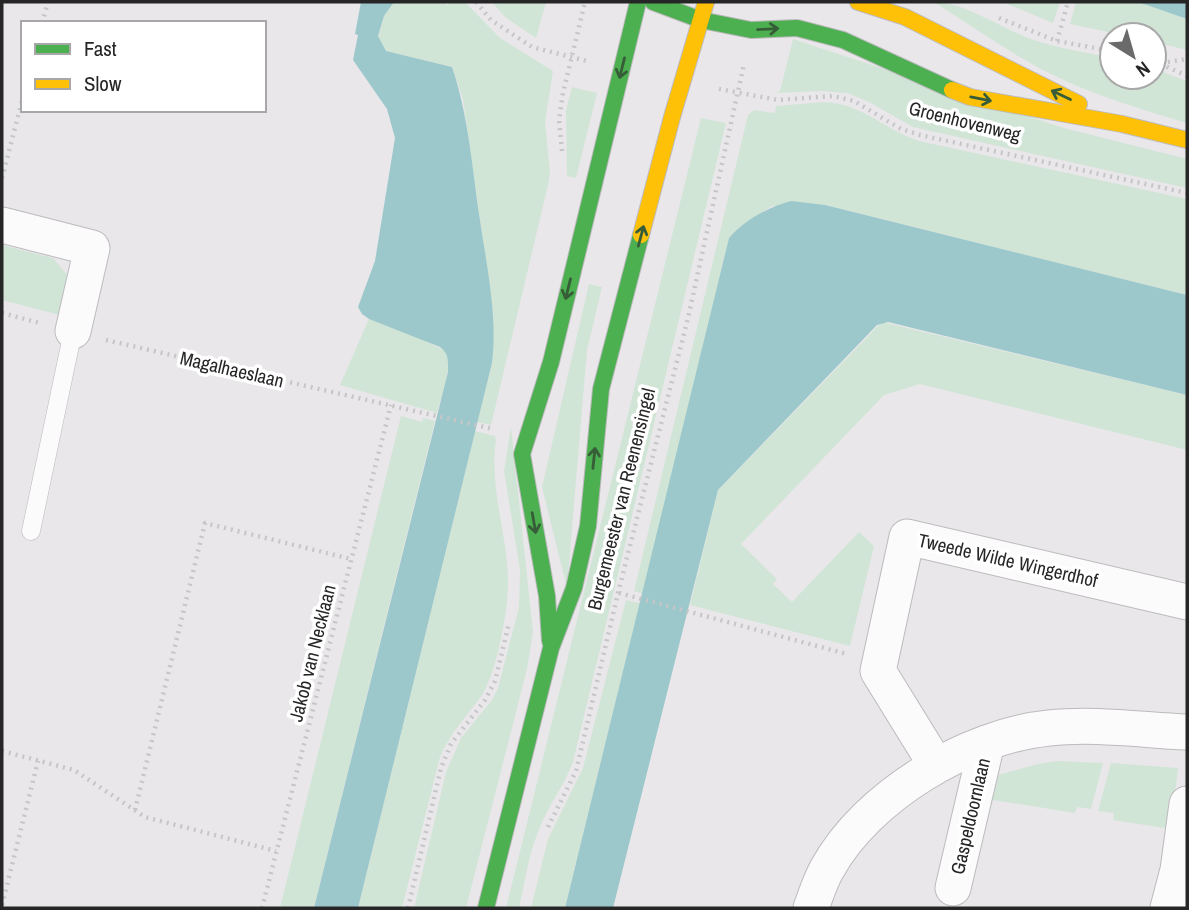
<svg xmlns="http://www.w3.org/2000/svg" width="1189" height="910" font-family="'Archivo Narrow',sans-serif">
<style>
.green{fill:#d1e5d6}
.water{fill:#9cc8cc}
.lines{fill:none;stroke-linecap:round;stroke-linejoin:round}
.lane-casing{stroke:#bcbabd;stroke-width:19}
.street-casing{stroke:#bcbabd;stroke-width:37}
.fast-casing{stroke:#bcbabd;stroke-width:18}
.slow-casing{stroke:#bcbabd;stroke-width:18}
.path{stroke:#c6c5c7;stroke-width:4.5;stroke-dasharray:2 5;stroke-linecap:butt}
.lane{stroke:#fcfbfc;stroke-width:18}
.street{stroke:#fcfbfc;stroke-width:35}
.fast{stroke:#4caf50;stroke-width:16}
.slow{stroke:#ffc107;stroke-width:16}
.oneway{stroke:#365d37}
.labels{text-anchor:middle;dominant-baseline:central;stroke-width:7;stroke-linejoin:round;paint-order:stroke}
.street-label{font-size:19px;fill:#272627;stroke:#fff}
</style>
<rect width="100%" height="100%" fill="#e9e7ea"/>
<g class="green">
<polygon points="394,2 444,2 447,5 451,2 465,2 500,38 553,71 545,122 550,172 548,185 491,425 477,422 492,363 493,317 463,99 452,67 386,51 378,37 384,16"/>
<polygon points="492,2 546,2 536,38 506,18"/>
<path d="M934 2C965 2 1000 28 1031 39 1057 48 1085 52 1112 58V77H1154V69L1187 81V123C1140 109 1093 95 1049 73 1009 53 972 26 934 2Z"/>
<polygon points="1003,2 1060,2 1053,23"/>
<polygon points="1076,2 1138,2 1187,19 1187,50 1154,42 1154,35 1122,35 1070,24"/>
<polygon points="793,39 1064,128 1187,159 1187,188 913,127 869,102 847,93 820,91 777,93 780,91"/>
<polygon points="572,87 597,93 576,178 567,176 566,111"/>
<path d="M825 102C862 104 884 129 919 141L1187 199V295L825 205 772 206 740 227 729 238 643 594 634 591 748 115 754 110 775 113 776 106Z"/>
<path d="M701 118 726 123 573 762C563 788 547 807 538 832 528 856 525 883 519 908H506Z"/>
<polygon points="2,245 53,258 68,276 64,316 2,300"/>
<polygon points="589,284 602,287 587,350 567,588 542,487"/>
<path d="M369 319 406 332 446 351C453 369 442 394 437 413L340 385Z"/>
<polygon points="882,322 1187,395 1187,450 920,384 884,395 741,544 777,579 773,584 792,602 859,532 874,546 850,646 690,605 718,490"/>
<polygon points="401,416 422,422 423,418 435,421 314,908 280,908"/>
<polygon points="511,427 533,632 527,669 466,908 414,908 446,772 461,738 492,700 498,688 519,607 520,570 504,471"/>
<path d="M475 431 495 436 496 440C489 488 507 532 508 579 509 607 497 672 482 695 467 716 450 733 440 757L402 908H358Z"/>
<polygon points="626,600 640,603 565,908 531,908 548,839 583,768"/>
<polygon points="1057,761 1103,763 1091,809 1077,807 1075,813 987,799 991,777 1038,764"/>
<polygon points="1111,763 1178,768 1171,829 1113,820 1114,813 1098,811"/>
</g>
<g class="water">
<path d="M361 2H394L384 16 378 36 386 51 452 67C468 114 472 165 479 214 486 263 498 315 492 363L358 908H314L448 372C448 360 449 354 440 347L369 319 362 314 358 307 375 261 395 138 387 109 353 60 358 35 355 34Z"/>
<polygon points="1138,2 1187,2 1187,19"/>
<path d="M791 201 825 205 1187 295V395L888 322 877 325 718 490 613 908H565L729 238C745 220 768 207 791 201Z"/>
</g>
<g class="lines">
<defs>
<polyline id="lane" points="31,531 73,331"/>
<g id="street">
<polyline points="2,225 92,248 73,331"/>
<polyline points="936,765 878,671 907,537 1187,602"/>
<polyline points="953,888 987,743"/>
<path d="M811 908C816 895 820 881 827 869 867 796 968 736 1049 728 1094 723 1142 730 1187 732"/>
<polyline points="1168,908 1178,870 1187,804"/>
</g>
<g id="fast">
<polyline points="653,2 701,20 751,30 797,28 843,40 952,90"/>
<polyline points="550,641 547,596 522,454 551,362 638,2"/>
<polyline points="486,908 551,648 574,588 588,526 601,389 641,235"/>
</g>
<g id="slow">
<polyline points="858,2 905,17 1079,104"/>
<polyline points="952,90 970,97 1122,124 1187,140"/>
<polyline points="641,235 672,117 706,2"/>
</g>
</defs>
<use href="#lane" class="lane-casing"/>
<use href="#street" class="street-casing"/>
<use href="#fast" class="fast-casing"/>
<use href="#slow" class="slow-casing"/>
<g class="path">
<polyline points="476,2 491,20 532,47 587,61"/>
<polyline points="999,18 1057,41 1112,51"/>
<polyline points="42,23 48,2"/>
<polyline points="1057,41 1068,2"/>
<polyline points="1154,61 1187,76"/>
<polyline points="1161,63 1187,59"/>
<polyline points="719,89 778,100 833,96 854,101 901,129 920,135 1187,193"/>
<polyline points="562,151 559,120 563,93 585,2"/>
<polyline points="2,178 23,97"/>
<polyline points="2,313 40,323"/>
<polyline points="106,340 493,429"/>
<polyline points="619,593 847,654"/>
<polyline points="2,751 74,770 145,817 276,851"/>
<polyline points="135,810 205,523 351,559"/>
<polyline points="548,827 576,771 618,593 688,318 744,64"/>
<polyline points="2,905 38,761"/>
<polyline points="262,908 391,405"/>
<polyline points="408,908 441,768 451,744 485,700 495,681 509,623"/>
</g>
<use href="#lane" class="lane"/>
<use href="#street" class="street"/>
<use href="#fast" class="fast"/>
<use href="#slow" class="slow"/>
</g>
<defs><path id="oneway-shaft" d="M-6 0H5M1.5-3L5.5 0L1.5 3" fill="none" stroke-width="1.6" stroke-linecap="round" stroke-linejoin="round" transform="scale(1.75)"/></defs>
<g class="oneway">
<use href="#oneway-shaft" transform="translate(768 29) rotate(-3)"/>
<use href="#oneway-shaft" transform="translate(622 68) rotate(104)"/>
<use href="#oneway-shaft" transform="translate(1061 95) rotate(-154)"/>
<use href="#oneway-shaft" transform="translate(981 99) rotate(11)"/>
<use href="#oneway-shaft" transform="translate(641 236) rotate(-75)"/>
<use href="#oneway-shaft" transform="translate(568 289) rotate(104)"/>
<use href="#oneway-shaft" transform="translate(594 458) rotate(-84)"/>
<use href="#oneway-shaft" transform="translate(534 523) rotate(80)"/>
</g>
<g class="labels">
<g class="street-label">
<text transform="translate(965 121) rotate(14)">Groenhovenweg</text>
<text transform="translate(232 369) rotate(13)">Magalhaeslaan</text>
<text transform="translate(621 499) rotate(-76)">Burgemeester van Reenensingel</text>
<text transform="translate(1008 560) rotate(13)">Tweede Wilde Wingerdhof</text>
<text transform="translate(312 653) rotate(-76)">Jakob van Necklaan</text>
<text transform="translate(970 816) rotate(-77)">Gaspeldoornlaan</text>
</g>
</g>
<rect width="1189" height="910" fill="none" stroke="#272627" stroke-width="7"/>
<rect x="21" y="21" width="245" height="91" fill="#ffffff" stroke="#a9a8a9" stroke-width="2"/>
<rect x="35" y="44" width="35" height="10" fill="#4caf50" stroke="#a9a8a9" stroke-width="2"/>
<text x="84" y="56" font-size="21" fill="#272627">Fast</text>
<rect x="35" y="79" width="35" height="10" fill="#ffc107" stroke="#a9a8a9" stroke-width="2"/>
<text x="84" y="91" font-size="21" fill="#272627">Slow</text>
<g transform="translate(1133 56) rotate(143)"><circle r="33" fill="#ffffff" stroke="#a9a8a9" stroke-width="2"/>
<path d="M0-5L12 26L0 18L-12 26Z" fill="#6b6a6b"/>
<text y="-10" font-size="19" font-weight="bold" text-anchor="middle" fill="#272627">N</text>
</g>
</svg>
